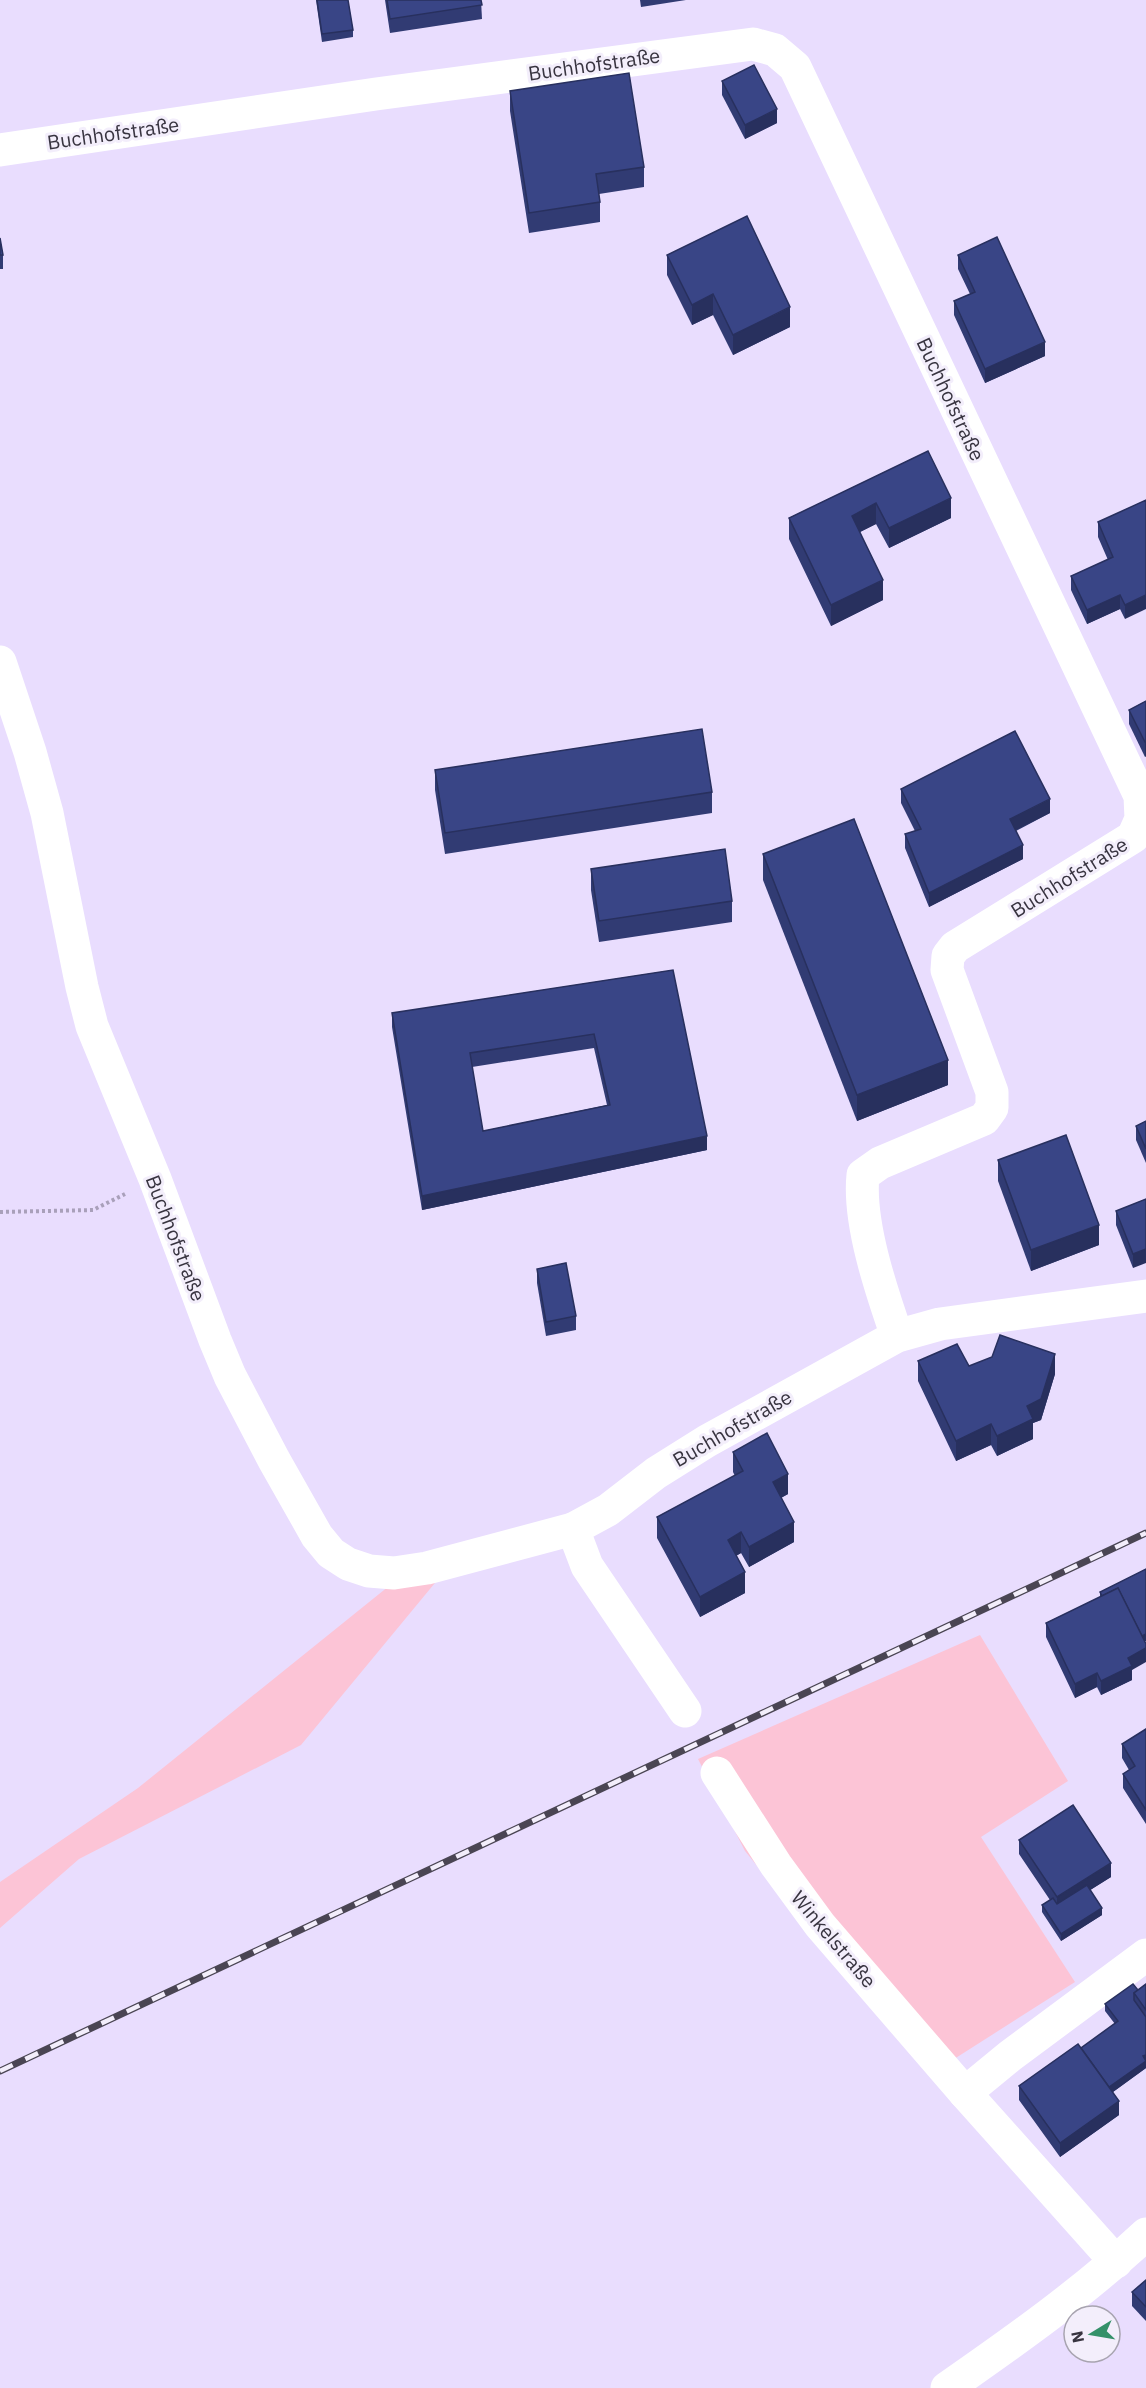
<svg xmlns="http://www.w3.org/2000/svg" width="1146" height="2388" font-family="'IBM Plex Sans',sans-serif">
<style>
.green{fill:#fcc4d6}
.lines{fill:none;stroke-linecap:round;stroke-linejoin:round}
.path{stroke:#a9a0ba;stroke-width:4;stroke-dasharray:3 3;stroke-linecap:butt}
.minor{stroke:#fff;stroke-width:33}
.rail-casing{stroke:#4a4553;stroke-width:7}
.rail{stroke:#f3eefb;stroke-width:4.5;stroke-dasharray:14;stroke-linecap:butt}
.wall{fill:#313b73;fill-rule:evenodd}
.shaded-wall{fill:#28305e}
.building{fill:#394586;stroke:#28305e;stroke-width:1.5;fill-rule:evenodd}
.labels{text-anchor:middle;dominant-baseline:central;stroke-width:6;stroke-linejoin:round;paint-order:stroke}
.street-label{font-size:20px;fill:#383440;stroke:#f3eefb}
</style>
<rect width="100%" height="100%" fill="#e9ddfe"/>
<g class="green">
<polygon points="444,1572 301,1745 79,1859 0,1928 0,1882 138,1788 389,1586"/>
<polygon points="980,1635 1068,1781 981,1837 1075,1982 929,2075 745,1851 698,1759"/>
</g>
<g class="lines">
<polyline class="path" points="0,1212 93,1210 125,1194"/>
<g class="minor">
<path d="M0 150 376 94 753 44 775 50 795 67 1140 796 1141 819 1133 837 955 947 948 956 947 970 992 1092V1108L984 1119 880 1163 863 1175C858 1222 881 1290 897 1336"/>
<polyline points="0,662 30,752 47,813 82,987 92,1026 155,1179 215,1340 230,1376 274,1460 317,1536 331,1553 348,1564 369,1571 394,1573 427,1568 573,1529"/>
<polyline points="685,1711 587,1566 573,1529 608,1510 656,1473 707,1441 897,1336 940,1324 1146,1296"/>
<polyline points="717,1773 776,1865 820,1925 965,2093 1116,2262"/>
<polyline points="965,2093 1010,2056 1146,1955"/>
<path d="M947 2388C1016 2340 1085 2291 1146 2234"/>
</g>
<defs>
<polyline id="rail" points="0,2071 1146,1533"/>
</defs>
<use href="#rail" class="rail-casing"/>
<use href="#rail" class="rail"/>
</g>
<g class="wall">
<polygon points="316,0 348,0 353,30 353,37 322,42"/>
<polygon points="385,0 481,0 482,19 390,33"/>
<polygon points="640,0 686,0 641,7"/>
<polygon points="722,81 777,123 745,139 722,95"/>
<polygon points="510,91 644,167 644,187 599,194 600,202 600,222 529,233 510,111"/>
<polygon points="0,238 3,255 3,269 0,269"/>
<polygon points="667,255 790,327 733,355 713,315 692,325 667,275"/>
<polygon points="958,255 1045,356 985,383 954,315 954,301 970,294 958,269"/>
<polygon points="928,451 951,518 889,548 876,524 860,532 883,600 831,626 789,539 789,518"/>
<polygon points="1146,500 1125,619 1120,609 1087,624 1071,590 1071,576 1108,560 1098,537 1098,522"/>
<polygon points="1146,701 1146,756 1145,757 1129,724 1129,710"/>
<polygon points="435,770 712,792 712,813 445,854 435,790"/>
<polygon points="901,789 1050,813 1016,831 1023,859 929,907 905,848 905,834 915,831 901,803"/>
<polygon points="763,854 948,1085 857,1121 763,880"/>
<polygon points="591,869 732,901 732,922 599,942 591,890"/>
<path d="M673 970 707 1150 422 1210 392 1027V1013ZM594 1048 607 1105 483 1131 472 1067Z"/>
<polygon points="1146,1121 1146,1163 1136,1140 1136,1126"/>
<polygon points="998,1160 1099,1245 1031,1271 998,1181"/>
<polygon points="1146,1199 1133,1268 1116,1225 1116,1211"/>
<polygon points="537,1269 576,1316 576,1330 546,1336 537,1283"/>
<polygon points="918,1361 1055,1374 1041,1420 1033,1423 1033,1439 997,1456 991,1445 956,1461 918,1381"/>
<polygon points="733,1452 788,1494 781,1498 794,1542 749,1567 741,1553 736,1556 745,1593 700,1617 657,1538 657,1517 735,1476 733,1472"/>
<polygon points="1100,1592 1145,1642 1132,1670 1132,1680 1101,1695 1097,1687 1075,1698 1046,1637 1046,1623 1100,1597"/>
<polygon points="1146,1729 1146,1824 1123,1788 1123,1774 1129,1770 1122,1758 1122,1744"/>
<polygon points="1019,1840 1111,1877 1090,1890 1102,1915 1061,1941 1042,1912 1042,1905 1050,1900 1019,1854"/>
<polygon points="1146,1984 1146,2068 1113,2092 1119,2115 1060,2157 1019,2100 1019,2086 1081,2048 1115,2024 1105,2011 1105,2004 1138,1990"/>
<polygon points="1146,2280 1146,2321 1132,2306 1132,2292"/>
</g>
<g class="shaded-wall">
<polygon points="777,109 777,123 745,139 745,125"/>
<polygon points="713,294 713,315 692,325 692,305"/>
<polygon points="790,307 790,327 733,355 733,335"/>
<polygon points="1045,342 1045,356 985,383 985,369"/>
<polygon points="951,498 951,518 889,548 889,528"/>
<polygon points="876,503 876,524 852,536 852,516"/>
<polygon points="883,580 883,600 831,626 831,605"/>
<polygon points="1120,595 1120,609 1087,624 1087,610"/>
<polygon points="1146,595 1146,609 1125,619 1125,605"/>
<polygon points="1145,742 1146,742 1146,756 1145,757"/>
<polygon points="1050,799 1050,813 1010,833 1010,819"/>
<polygon points="1023,845 1023,859 929,907 929,893"/>
<polygon points="948,1060 948,1085 857,1121 857,1095"/>
<polygon points="707,1136 707,1150 422,1210 422,1196"/>
<polygon points="1099,1225 1099,1245 1031,1271 1031,1250"/>
<polygon points="1146,1249 1146,1263 1133,1268 1133,1254"/>
<polygon points="1055,1354 1055,1374 1041,1420 1033,1423 1033,1439 997,1456 997,1436 1027,1406"/>
<polygon points="991,1424 991,1445 956,1461 956,1441"/>
<polygon points="788,1474 788,1494 773,1502 773,1482"/>
<polygon points="794,1522 794,1542 749,1567 749,1547"/>
<polygon points="741,1532 741,1553 728,1560 728,1540"/>
<polygon points="745,1572 745,1593 700,1617 700,1597"/>
<polygon points="1146,1634 1146,1641 1140,1644 1140,1637"/>
<polygon points="1146,1648 1146,1662 1132,1670 1132,1680 1101,1695 1101,1681 1128,1658"/>
<polygon points="1097,1673 1097,1687 1075,1698 1075,1684"/>
<polygon points="1111,1863 1111,1877 1057,1911 1057,1897"/>
<polygon points="1102,1908 1102,1915 1061,1941 1061,1934"/>
<polygon points="1146,2055 1146,2068 1106,2097 1106,2090"/>
<polygon points="1119,2101 1119,2115 1060,2157 1060,2143"/>
</g>
<g class="building">
<polygon points="317,0 348,0 353,30 322,34"/>
<polygon points="387,0 481,0 482,5 390,19"/>
<polygon points="754,65 777,109 745,125 722,81"/>
<polygon points="629,73 644,167 596,174 600,202 529,213 510,91"/>
<polygon points="747,216 790,307 733,335 713,294 692,305 667,255"/>
<polygon points="997,237 1045,342 985,369 954,301 975,292 958,255"/>
<polygon points="0,238 3,255 0,255"/>
<polygon points="928,451 951,498 889,528 876,503 852,516 883,580 831,605 789,518"/>
<polygon points="1146,500 1146,595 1125,605 1120,595 1087,610 1071,576 1113,557 1098,522"/>
<polygon points="1146,701 1146,742 1145,742 1129,710"/>
<polygon points="702,729 712,792 445,833 435,770"/>
<polygon points="1015,731 1050,799 1010,819 1023,845 929,893 905,834 921,829 901,789"/>
<polygon points="854,819 948,1060 857,1095 763,854"/>
<polygon points="725,849 732,901 599,921 591,869"/>
<path d="M673 970 707 1136 422 1196 392 1013ZM594 1034 610 1105 483 1131 470 1053Z"/>
<polygon points="1146,1121 1146,1149 1136,1126"/>
<polygon points="1066,1135 1099,1225 1031,1250 998,1160"/>
<polygon points="1146,1199 1146,1249 1133,1254 1116,1211"/>
<polygon points="566,1263 576,1316 546,1322 537,1269"/>
<polygon points="1000,1335 1055,1354 1041,1399 1027,1406 1033,1419 997,1436 991,1424 956,1441 918,1361 957,1344 969,1366 992,1357"/>
<polygon points="767,1433 788,1474 773,1482 794,1522 749,1547 741,1532 728,1540 745,1572 700,1597 657,1517 743,1471 733,1452"/>
<polygon points="1146,1569 1146,1634 1142,1636 1118,1588 1102,1596 1100,1592"/>
<polygon points="1118,1588 1146,1644 1146,1648 1128,1658 1132,1666 1101,1681 1097,1673 1075,1684 1046,1623"/>
<polygon points="1146,1729 1146,1810 1123,1774 1135,1766 1122,1744"/>
<polygon points="1073,1805 1111,1863 1057,1897 1019,1840"/>
<polygon points="1087,1885 1102,1908 1061,1934 1042,1905 1053,1898 1057,1904"/>
<polygon points="1133,1984 1138,1990 1134,1993 1134,2000 1146,2017 1146,2055 1143,2056 1146,2061 1109,2087 1081,2048 1118,2021 1105,2004"/>
<polygon points="1146,1984 1146,2010 1134,1993"/>
<polygon points="1078,2044 1119,2101 1060,2143 1019,2086"/>
<polygon points="1146,2280 1146,2307 1132,2292"/>
</g>
<g class="labels">
<g class="street-label">
<text transform="translate(594 64) rotate(-8)">Buchhofstraße</text>
<text transform="translate(113 133) rotate(-8)">Buchhofstraße</text>
<text transform="translate(951 399) rotate(65)">Buchhofstraße</text>
<text transform="translate(1069 877) rotate(-32)">Buchhofstraße</text>
<text transform="translate(176 1238) rotate(69)">Buchhofstraße</text>
<text transform="translate(732 1428) rotate(-30)">Buchhofstraße</text>
<text transform="translate(834 1939) rotate(50)">Winkelstraße</text>
</g>
</g>
<g transform="translate(1092 2334) rotate(259)"><circle r="28" fill="#f3eefb" stroke="#a8a4b0" stroke-width="1.5"/>
<path d="M0-4.5L10 22L0 15L-10 22Z" fill="#349169"/>
<text y="-9" font-size="16" font-weight="bold" text-anchor="middle" fill="#383440">N</text>
</g>
</svg>
